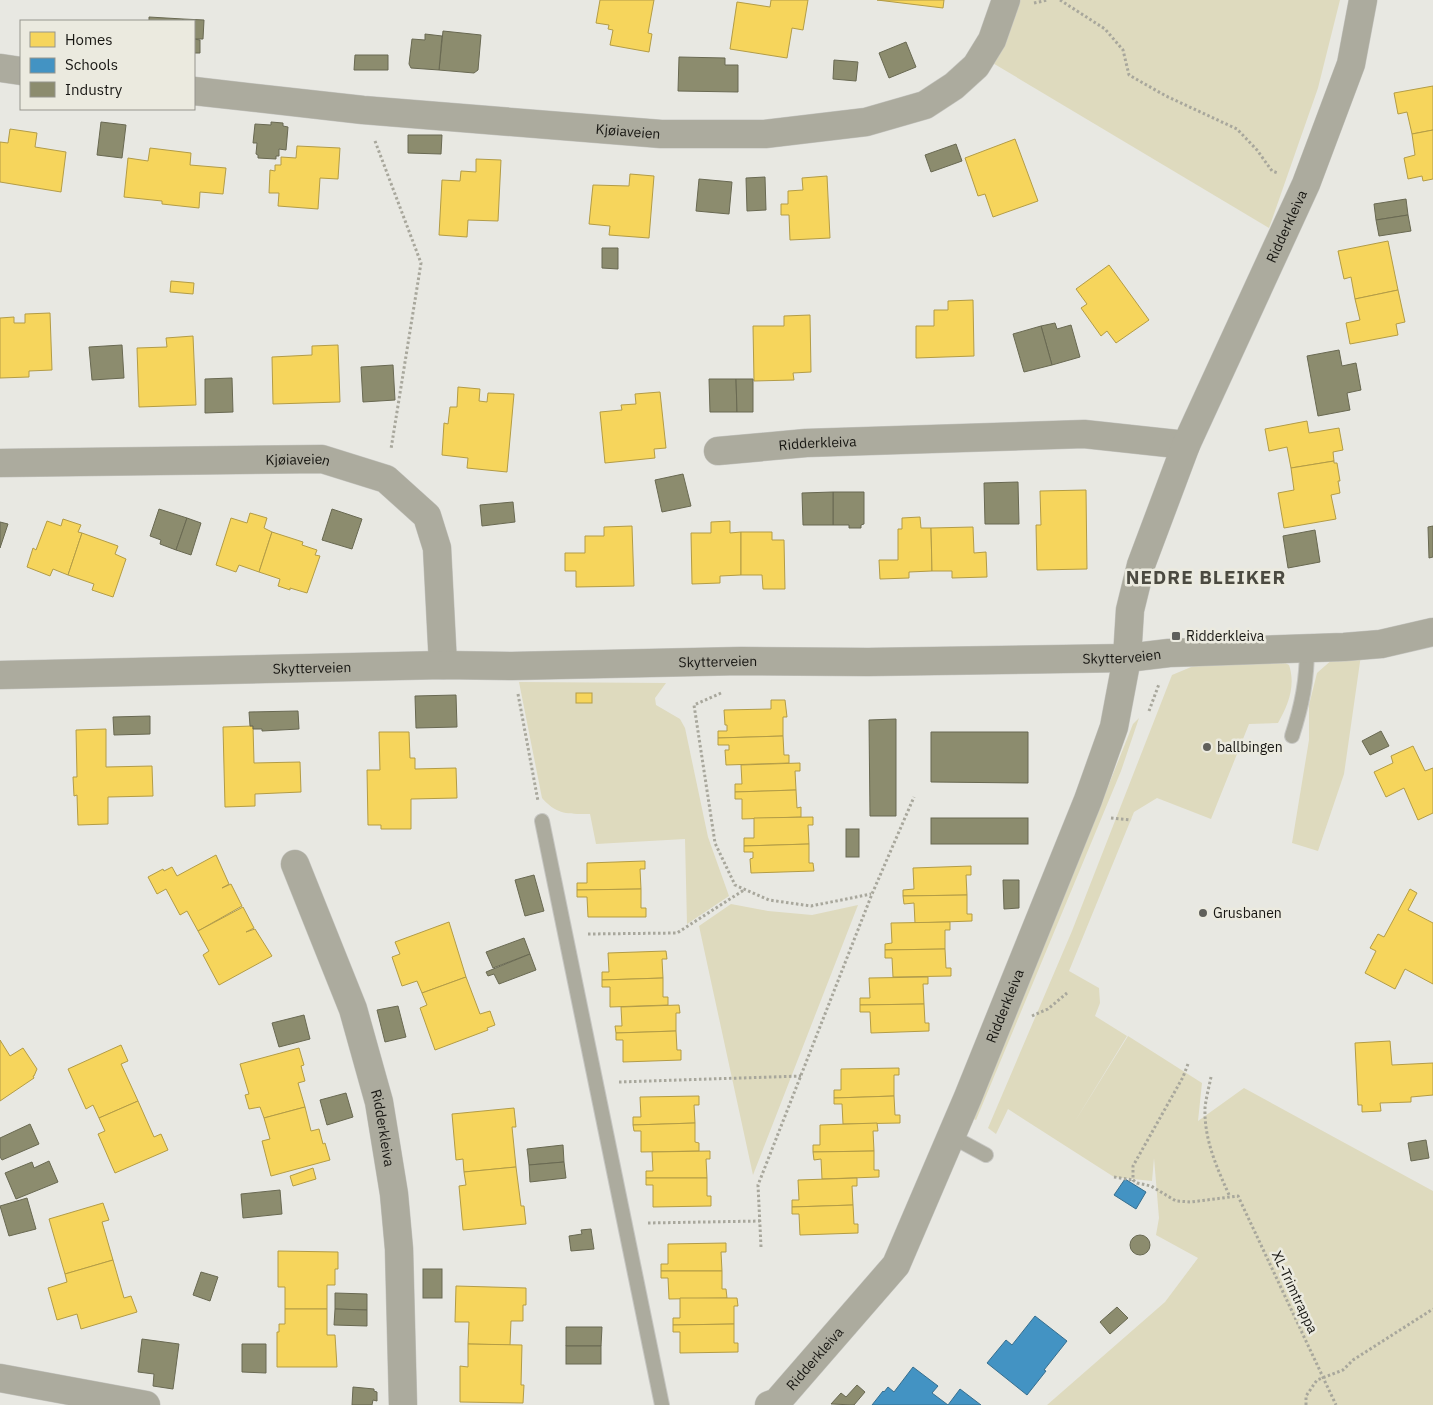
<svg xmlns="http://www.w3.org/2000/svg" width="1433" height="1405" font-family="'IBM Plex Sans',sans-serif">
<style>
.green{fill:#dedabe}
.homes{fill:#f6d55c;stroke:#b39c46}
.schools{fill:#4393c3;stroke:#366e8e}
.industry{fill:#8c8c6e;stroke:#696952}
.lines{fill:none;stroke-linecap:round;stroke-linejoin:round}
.lane-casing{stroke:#c6c6c2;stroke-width:16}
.street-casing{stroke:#c6c6c2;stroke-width:29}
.path{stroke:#a8a79c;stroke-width:3;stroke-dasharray:2.5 2.5;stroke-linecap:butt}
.lane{stroke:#acab9e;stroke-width:14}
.street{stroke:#acab9e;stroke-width:28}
.poi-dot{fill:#60605b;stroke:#ebeadf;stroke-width:2}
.labels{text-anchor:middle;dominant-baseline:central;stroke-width:5;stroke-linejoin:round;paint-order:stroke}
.street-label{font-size:14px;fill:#171612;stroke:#ebeadf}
.poi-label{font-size:14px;fill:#171612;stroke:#ebeadf;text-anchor:start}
.district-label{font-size:19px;font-weight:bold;letter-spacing:1px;fill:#4b4a41;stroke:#ebeadf}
</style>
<rect width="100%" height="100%" fill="#e8e8e2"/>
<g class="green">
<polygon points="1017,0 1340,0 1318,88 1269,228 991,62"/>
<polygon points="1361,655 1344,774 1318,851 1292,843 1309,740 1309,705 1317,673 1334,658"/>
<path d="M1272 656 1289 665C1296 686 1288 705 1278 723L1249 724 1211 819 1157 798 1134 812 1069 971 1099 988 1100 1003 1095 1016 1127 1036 1074 1123 1128 1036 1202 1083 1198 1121 1244 1088 1433 1191V1405H1047L1165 1302 1198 1258 1156 1235 1159 1218 1154 1158 1152 1181 1114 1177 1008 1109 996 1134 988 1128 1072 931 1172 675 1196 665Z"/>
<path d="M519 682 666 683 655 698 656 705 680 719 685 728 708 837 729 896 687 924 685 839 596 844 590 814C568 814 557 815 542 798Z"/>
<polygon points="1139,718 1121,771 976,1120 971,1118 1077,864 1133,724"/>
<polygon points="731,904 768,911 812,915 858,905 753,1175 699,926"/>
</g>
<g class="homes">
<polygon points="600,0 654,0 648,33 652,34 649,52 610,45 613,30 608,29 609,25 596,23"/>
<polygon points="771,0 808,0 803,30 792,28 787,58 730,49 737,2 770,7"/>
<polygon points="877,0 944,0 943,8"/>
<polygon points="1433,86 1433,130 1412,134 1407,112 1398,114 1394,93"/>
<polygon points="10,129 37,133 35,147 66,152 61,192 0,182 0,142 8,143"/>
<polygon points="1433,130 1433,179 1423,181 1422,176 1408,179 1404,158 1415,155 1412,134"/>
<polygon points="1015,139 1038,201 993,217 985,194 978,196 965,158"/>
<polygon points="297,146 340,148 338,179 320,178 318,209 278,206 279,193 269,193 270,170 275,171 275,165 281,165 281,157 296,158"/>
<polygon points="150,148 191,153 190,165 226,168 223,194 200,192 199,208 162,204 162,201 124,197 128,158 148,161"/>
<polygon points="476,159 501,160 498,221 468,220 467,237 439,235 442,180 460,181 461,171 476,172"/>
<polygon points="630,174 654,176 649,238 609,235 610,226 589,224 593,185 629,186"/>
<polygon points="827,176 830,238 790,240 789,215 781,215 781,204 788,204 788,191 803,190 802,178"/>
<polygon points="1388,241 1398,290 1355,299 1351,277 1344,279 1338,251"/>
<polygon points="1109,265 1149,320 1116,343 1107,331 1101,336 1081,308 1087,304 1076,289"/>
<polygon points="171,281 194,283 193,294 170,292"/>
<polygon points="1398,290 1405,322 1396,324 1398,335 1350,344 1346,323 1360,320 1355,299"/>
<polygon points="973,300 974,356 916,358 916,326 934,326 934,310 948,310 948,301"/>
<polygon points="50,313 52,370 29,371 29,377 0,378 0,318 14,317 14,323 25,323 25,314"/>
<polygon points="810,315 811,372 793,373 794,380 754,381 753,326 784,326 784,316"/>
<polygon points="193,336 196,405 139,407 137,348 167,347 166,338"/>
<polygon points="338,345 340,402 273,404 272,357 312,355 312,346"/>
<polygon points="458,387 480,389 479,401 487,402 488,393 514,394 507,472 467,468 468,458 442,455 444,423 448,424 450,407 457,407"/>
<polygon points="660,392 666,448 654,449 655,458 605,463 600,412 622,410 621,405 636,404 635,394"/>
<polygon points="1307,421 1309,433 1339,428 1343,450 1333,452 1334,461 1291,468 1287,447 1269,451 1265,429"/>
<polygon points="1334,461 1334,463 1337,463 1340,481 1338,481 1340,493 1331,495 1336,519 1284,528 1278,493 1294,490 1291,468"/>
<polygon points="1086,490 1087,569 1037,570 1036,525 1041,525 1040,491"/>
<polygon points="250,513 267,518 264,528 272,532 259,572 239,565 236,572 216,565 231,518 247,523"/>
<polygon points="920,517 921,528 931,528 932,571 909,572 909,578 880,579 879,560 898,560 898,529 902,529 902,518"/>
<polygon points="63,519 81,525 78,532 82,533 68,575 53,569 50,576 27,567 33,548 36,550 47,521 61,526"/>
<polygon points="730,521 730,533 741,532 741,575 720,576 720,583 692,584 691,533 711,533 711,522"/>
<polygon points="632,526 634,586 576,587 576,571 565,571 565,553 585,553 585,536 604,536 604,527"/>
<polygon points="973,527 974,553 986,552 987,577 952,578 952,571 932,571 931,528"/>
<polygon points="272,532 303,542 302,545 317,550 315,555 320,556 307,593 290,588 290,590 278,586 280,579 259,572"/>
<polygon points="741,532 772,532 772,540 784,540 785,589 763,589 762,575 741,575"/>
<polygon points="82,533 118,546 115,554 126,559 113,597 92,590 94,584 68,575"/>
<rect x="576" y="693" width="16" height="10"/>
<polygon points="771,700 785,700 787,717 783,717 783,736 718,738 718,731 727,731 727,725 725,725 724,710 771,709"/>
<polygon points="253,726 254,763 300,762 301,792 255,794 255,806 225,807 223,727"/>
<polygon points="106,729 106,767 152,766 153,796 108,797 108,824 78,825 77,795 74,796 73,777 77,777 76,730"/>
<polygon points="379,732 409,732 410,758 415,758 415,769 456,768 457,798 411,799 411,829 381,829 381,825 368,825 367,770 380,770"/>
<polygon points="783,736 784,755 789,755 789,763 726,765 725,750 729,750 729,745 718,745 718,738"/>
<polygon points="1413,746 1425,771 1433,768 1433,813 1418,820 1404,788 1386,797 1374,772 1393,763 1391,756"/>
<polygon points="800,763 800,771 795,771 796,790 735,792 735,784 742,784 741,765"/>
<polygon points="796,790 797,808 801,807 801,817 742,819 742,799 735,799 735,792"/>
<polygon points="813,817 813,825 808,825 809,844 744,846 744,838 754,838 754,818"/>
<polygon points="809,844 809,863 813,863 814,871 751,873 750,859 753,858 753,852 744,852 744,846"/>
<polygon points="216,855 229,884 222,888 231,884 242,906 198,931 187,911 180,915 166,889 157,894 148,877 163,869 164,871 172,867 177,876"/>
<polygon points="645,861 645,869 640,869 641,889 577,890 577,883 587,883 587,863"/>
<polygon points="971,866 971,875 966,875 967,895 903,896 903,890 914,889 913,868"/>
<polygon points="641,889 641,908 646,908 646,917 588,917 587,897 577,897 577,890"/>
<polygon points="1410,889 1417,893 1408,910 1433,923 1433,984 1405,969 1395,989 1365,973 1376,951 1370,948 1378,934 1384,937"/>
<polygon points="967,895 967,914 972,914 972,921 915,923 914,903 904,904 903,896"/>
<polygon points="243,907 254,928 246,932 255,929 272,956 219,985 203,955 209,951 198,931"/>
<polygon points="449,922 466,977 422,993 417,981 402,986 392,957 400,954 395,942"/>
<polygon points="950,922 950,930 945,930 945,949 885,950 885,944 892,943 891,923"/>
<polygon points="945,949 946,968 951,968 951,976 893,977 892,958 885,958 885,950"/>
<polygon points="666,951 667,959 662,959 663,978 602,980 602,972 609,972 608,953"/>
<polygon points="466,977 480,1014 490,1011 495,1025 487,1028 488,1030 435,1050 420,1008 427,1005 422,993"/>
<polygon points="928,977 928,984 923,984 924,1004 860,1005 860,998 870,998 869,978"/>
<polygon points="663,978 663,997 668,997 668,1005 610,1007 610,987 602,987 602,980"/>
<polygon points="924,1004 925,1023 929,1023 929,1031 871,1033 870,1012 860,1012 860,1005"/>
<polygon points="679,1005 680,1013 676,1013 676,1031 616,1033 615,1026 622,1026 621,1007"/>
<polygon points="676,1031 677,1050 681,1050 681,1060 623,1062 623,1040 616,1040 616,1033"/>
<polygon points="0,1040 10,1056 23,1048 37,1069 34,1076 33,1076 34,1078 0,1101"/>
<polygon points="1390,1041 1392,1065 1433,1063 1433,1095 1411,1097 1411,1102 1380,1103 1381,1111 1362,1112 1362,1105 1358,1105 1355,1043"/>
<polygon points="121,1045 128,1061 121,1064 138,1101 99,1118 93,1105 86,1109 68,1069"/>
<polygon points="299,1048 304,1065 301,1066 305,1081 298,1083 305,1107 264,1118 260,1107 249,1109 245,1095 249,1094 240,1064"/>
<polygon points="899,1068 899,1075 894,1075 894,1096 834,1098 834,1090 841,1090 841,1069"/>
<polygon points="699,1096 699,1105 694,1105 695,1123 633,1125 633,1117 641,1117 640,1097"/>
<polygon points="894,1096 895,1115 900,1115 900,1123 843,1124 842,1104 834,1104 834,1098"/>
<polygon points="138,1101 154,1137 161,1134 168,1150 115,1173 98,1134 105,1131 99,1118"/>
<polygon points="305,1107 311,1131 319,1129 323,1144 325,1143 330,1160 271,1176 262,1141 270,1139 264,1118"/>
<polygon points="514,1108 516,1127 512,1127 516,1167 464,1172 463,1159 456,1160 452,1114"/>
<polygon points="695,1123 695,1142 699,1143 699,1151 641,1152 641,1131 634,1131 633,1125"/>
<polygon points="877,1123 878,1131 873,1131 874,1151 813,1152 813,1145 820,1145 820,1125"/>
<polygon points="710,1151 710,1159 706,1159 707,1178 646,1178 646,1171 653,1171 652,1152"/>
<polygon points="874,1151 874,1170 879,1170 879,1177 822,1179 821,1159 814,1160 813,1152"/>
<polygon points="516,1167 521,1206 524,1206 526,1224 463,1230 459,1186 466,1185 464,1172"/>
<polygon points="313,1168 316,1179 293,1186 290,1176"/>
<polygon points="646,1178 707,1178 707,1196 711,1196 711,1206 653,1207 653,1185 646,1185"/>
<polygon points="857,1178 857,1186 852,1186 853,1205 792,1207 792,1200 799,1200 798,1180"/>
<polygon points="103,1203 109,1220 102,1222 113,1260 65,1274 49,1219"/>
<polygon points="853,1205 854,1224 858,1224 858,1233 800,1235 799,1214 792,1214 792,1207"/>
<polygon points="726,1243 726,1252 721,1252 722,1271 661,1271 661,1264 668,1264 668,1244"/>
<polygon points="278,1251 338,1252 338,1269 335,1269 335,1285 327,1285 327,1309 285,1309 285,1287 278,1287"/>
<polygon points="113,1260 124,1298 131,1296 137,1312 81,1329 77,1314 57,1320 48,1288 67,1282 65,1274"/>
<polygon points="661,1271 722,1271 722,1289 726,1289 727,1298 669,1299 668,1278 661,1278"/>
<polygon points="456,1286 526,1288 526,1305 523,1305 523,1321 511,1321 510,1345 468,1344 469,1322 455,1322"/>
<polygon points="680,1298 737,1298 738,1306 734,1306 734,1324 673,1325 673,1318 680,1318"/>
<polygon points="285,1309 327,1309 327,1335 335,1335 337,1367 277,1367 277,1332 279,1332 279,1324 285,1324"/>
<polygon points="734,1324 734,1343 738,1343 738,1352 680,1353 680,1332 673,1332 673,1325"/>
<polygon points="468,1344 522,1345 521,1385 524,1385 523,1403 460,1402 460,1366 468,1367"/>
</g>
<g class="schools">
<polygon points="1125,1179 1146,1192 1136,1209 1114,1195"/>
<polygon points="1035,1316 1067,1341 1044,1370 1046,1371 1027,1395 987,1363 1006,1340 1012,1345"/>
<polygon points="913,1367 938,1386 932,1393 948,1405 960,1389 981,1405 872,1405 883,1391 884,1392 888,1387 894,1392"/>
</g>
<g class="industry">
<polygon points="149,17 183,19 183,21 149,21"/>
<polygon points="183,19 204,20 203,39 194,39 194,21 183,21"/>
<polygon points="443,31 481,35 478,70 474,73 439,70"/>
<polygon points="425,34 442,36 439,70 411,68 409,64 412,39 425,40"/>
<polygon points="194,39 200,40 200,53 194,53"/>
<polygon points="906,42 916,67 889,78 879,53"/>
<polygon points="355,55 388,55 388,70 354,70"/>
<polygon points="679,57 725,58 725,65 738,65 738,92 678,91"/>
<polygon points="834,60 858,62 856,81 833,79"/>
<polygon points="101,122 126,125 122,158 97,155"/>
<polygon points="271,122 283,123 283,126 288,127 286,150 279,149 279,156 276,156 276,159 258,158 258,155 256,154 257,143 253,143 255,124 271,125"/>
<polygon points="408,135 442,135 441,154 408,153"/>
<polygon points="956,144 962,161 931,172 925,155"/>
<polygon points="765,177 766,210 747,211 746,178"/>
<polygon points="699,179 732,182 729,214 696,211"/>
<polygon points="1406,199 1408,215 1376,220 1374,204"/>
<polygon points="1408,215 1411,231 1379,236 1376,220"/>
<polygon points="602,248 618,248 618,269 602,268"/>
<polygon points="1055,323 1057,329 1071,325 1080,357 1052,365 1041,326"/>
<polygon points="1041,326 1052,365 1024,372 1013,334"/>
<polygon points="122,345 124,378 92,380 89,347"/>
<polygon points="1339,350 1342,366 1356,363 1361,390 1347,393 1350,410 1318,416 1307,356"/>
<polygon points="393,365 395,400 363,402 361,367"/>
<polygon points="232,378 233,412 205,413 205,379"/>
<polygon points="709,379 736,379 737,412 710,412"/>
<polygon points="736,379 753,379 753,412 737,412"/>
<polygon points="683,474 691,506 662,512 655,480"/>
<polygon points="1018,482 1019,524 985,524 984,483"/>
<polygon points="833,492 864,492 864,524 861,525 861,528 849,528 849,525 833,525"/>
<polygon points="833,492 833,525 803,525 802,493"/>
<polygon points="513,502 515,522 482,526 480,505"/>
<polygon points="159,509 187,518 176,550 160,544 161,540 150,536"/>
<polygon points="332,509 362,519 352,549 322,540"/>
<polygon points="187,518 201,523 191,555 176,550"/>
<polygon points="0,522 8,524 0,548"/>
<polygon points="1433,526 1433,557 1429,558 1428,527"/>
<polygon points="1315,530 1320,562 1288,568 1283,536"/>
<polygon points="456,695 457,727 416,728 415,696"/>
<polygon points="298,711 299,729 262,731 262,729 253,729 253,726 250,726 249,712"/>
<polygon points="150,716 150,734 114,735 113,717"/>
<polygon points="896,719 896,816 870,816 869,720"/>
<polygon points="1381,731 1389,746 1370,755 1362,741"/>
<polygon points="931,732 1028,732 1028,783 931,782"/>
<rect x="931" y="818" width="97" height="26"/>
<rect x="846" y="829" width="13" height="28"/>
<polygon points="534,875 544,911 525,916 515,880"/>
<polygon points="1003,880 1019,880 1019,908 1004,909"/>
<polygon points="524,938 530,954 493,968 486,952"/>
<polygon points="530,954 536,970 499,984 494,974 488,976 486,972"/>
<polygon points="398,1006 406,1037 385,1042 377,1010"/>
<polygon points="304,1015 310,1039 279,1047 272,1023"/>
<polygon points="346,1093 353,1117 327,1125 320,1100"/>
<polygon points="30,1124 39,1144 2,1160 0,1157 0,1138"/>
<polygon points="1426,1140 1429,1158 1411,1161 1408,1143"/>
<polygon points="563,1145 564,1162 529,1165 527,1149"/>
<polygon points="49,1161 58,1182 16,1199 5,1173 32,1162 34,1168"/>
<polygon points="564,1162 566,1178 530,1182 529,1165"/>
<polygon points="280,1190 282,1214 243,1218 241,1194"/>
<polygon points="27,1198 36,1229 9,1236 0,1206"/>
<polygon points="591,1229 594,1249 571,1251 569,1236 582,1234 581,1230"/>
<circle cx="1140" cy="1245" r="10"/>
<rect x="423" y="1269" width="19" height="29"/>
<polygon points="201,1272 218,1277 210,1301 193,1295"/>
<polygon points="335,1293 367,1294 367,1310 335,1309"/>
<polygon points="1117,1307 1128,1318 1110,1334 1100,1322"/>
<polygon points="335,1309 367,1310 367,1326 334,1325"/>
<polygon points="566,1327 602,1327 601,1346 566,1346"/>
<polygon points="142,1339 179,1344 173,1389 153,1386 154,1374 138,1372"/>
<polygon points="242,1344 266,1344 266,1373 242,1372"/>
<rect x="566" y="1346" width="35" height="18"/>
<polygon points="857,1385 865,1392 854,1405 831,1404 841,1393 846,1397"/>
<polygon points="353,1387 374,1389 374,1391 377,1392 377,1401 373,1400 372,1405 352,1405"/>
</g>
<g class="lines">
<defs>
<g id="lane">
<path d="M1292 736C1302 705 1307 680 1307 648"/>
<polyline points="542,821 662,1405"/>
<polyline points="951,1136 986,1155"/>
</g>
<g id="street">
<polyline points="1,68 21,71"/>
<path id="s1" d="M194 91 363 110 661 134H765L866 122 925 105 954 86 976 66 992 40 1006 0"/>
<path id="s2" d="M718 451 806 443 1084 434 1186 445"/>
<path id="s3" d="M0 463 322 459 386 479 427 516 437 548 443 665"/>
<path id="s4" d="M0 675 443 665 512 666 741 661 868 662 1127 658 1169 653 1344 647 1381 644 1433 632"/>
<path id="s5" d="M295 864 353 1009 379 1102 394 1194 399 1249 403 1405"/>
<polyline points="0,1378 146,1405"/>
<path id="s6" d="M769 1405 777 1402 896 1265 968 1097 1088 800 1114 727 1127 658 1130 610 1141 565 1186 445 1306 184 1351 64 1363 0"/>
</g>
</defs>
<use href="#lane" class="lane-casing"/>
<use href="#street" class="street-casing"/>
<g class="path">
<polyline points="1060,0 1105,29 1123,50 1129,75 1166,96 1237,129 1257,150 1272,171 1278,173"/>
<polyline points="1034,3 1048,0"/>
<polyline points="375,141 421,263 391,449"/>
<polyline points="721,693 694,705 715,843 735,885 769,900 811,906 871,894"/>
<polyline points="518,694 538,801"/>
<polyline points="1149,711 1159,684"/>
<polyline points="1111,818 1131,820"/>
<polyline points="588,934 677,933 744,890"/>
<polyline points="1032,1016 1048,1009 1067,993"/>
<polyline points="1188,1064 1183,1077 1133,1166 1133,1180 1137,1183 1151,1186 1176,1201 1191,1202 1238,1196 1336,1405"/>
<path d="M1211 1077C1209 1087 1206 1098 1205 1108 1204 1140 1217 1168 1230 1197"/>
<polyline points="619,1082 801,1076"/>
<polyline points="1114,1177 1133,1180"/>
<polyline points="648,1223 760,1221"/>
<polyline points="761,1247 758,1185 872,894 914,797"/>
<polyline points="1306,1405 1306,1396 1317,1380 1343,1370 1353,1360 1433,1309"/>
</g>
<use href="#lane" class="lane"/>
<use href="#street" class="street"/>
</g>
<g class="poi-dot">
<rect x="1171" y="631" width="10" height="10" rx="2.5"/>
<circle cx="1207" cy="747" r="5"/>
<circle cx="1203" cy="913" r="5"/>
</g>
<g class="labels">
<g class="street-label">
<text stroke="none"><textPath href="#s1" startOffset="436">Kjøiaveien</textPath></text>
<text stroke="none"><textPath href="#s6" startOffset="1304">Ridderkleiva</textPath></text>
<text stroke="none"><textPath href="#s2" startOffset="100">Ridderkleiva</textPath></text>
<text stroke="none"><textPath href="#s3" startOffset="298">Kjøiaveien</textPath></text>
<text stroke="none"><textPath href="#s4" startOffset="1122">Skytterveien</textPath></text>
<text stroke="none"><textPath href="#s4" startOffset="718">Skytterveien</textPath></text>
<text stroke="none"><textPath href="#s4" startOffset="312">Skytterveien</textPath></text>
<text stroke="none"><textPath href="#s6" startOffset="471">Ridderkleiva</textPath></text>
<text stroke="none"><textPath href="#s5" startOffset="279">Ridderkleiva</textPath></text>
<text transform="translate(1295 1292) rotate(65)">XL-Trimtrappa</text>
<text stroke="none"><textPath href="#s6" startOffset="66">Ridderkleiva</textPath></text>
</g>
<g class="poi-label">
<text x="1186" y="636">Ridderkleiva</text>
<text x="1217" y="747">ballbingen</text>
<text x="1213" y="913">Grusbanen</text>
</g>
<g class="district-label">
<text x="1206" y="577">NEDRE BLEIKER</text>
</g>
</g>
<rect x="20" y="20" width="175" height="90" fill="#ebeadf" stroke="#96958d"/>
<rect x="30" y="32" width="25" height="15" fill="#f6d55c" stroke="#96958d"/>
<text x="65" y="45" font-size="15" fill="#171612">Homes</text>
<rect x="30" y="58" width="25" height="15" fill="#4393c3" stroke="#96958d"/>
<text x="65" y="70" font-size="15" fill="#171612">Schools</text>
<rect x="30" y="82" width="25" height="15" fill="#8c8c6e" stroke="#96958d"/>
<text x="65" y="95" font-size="15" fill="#171612">Industry</text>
</svg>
